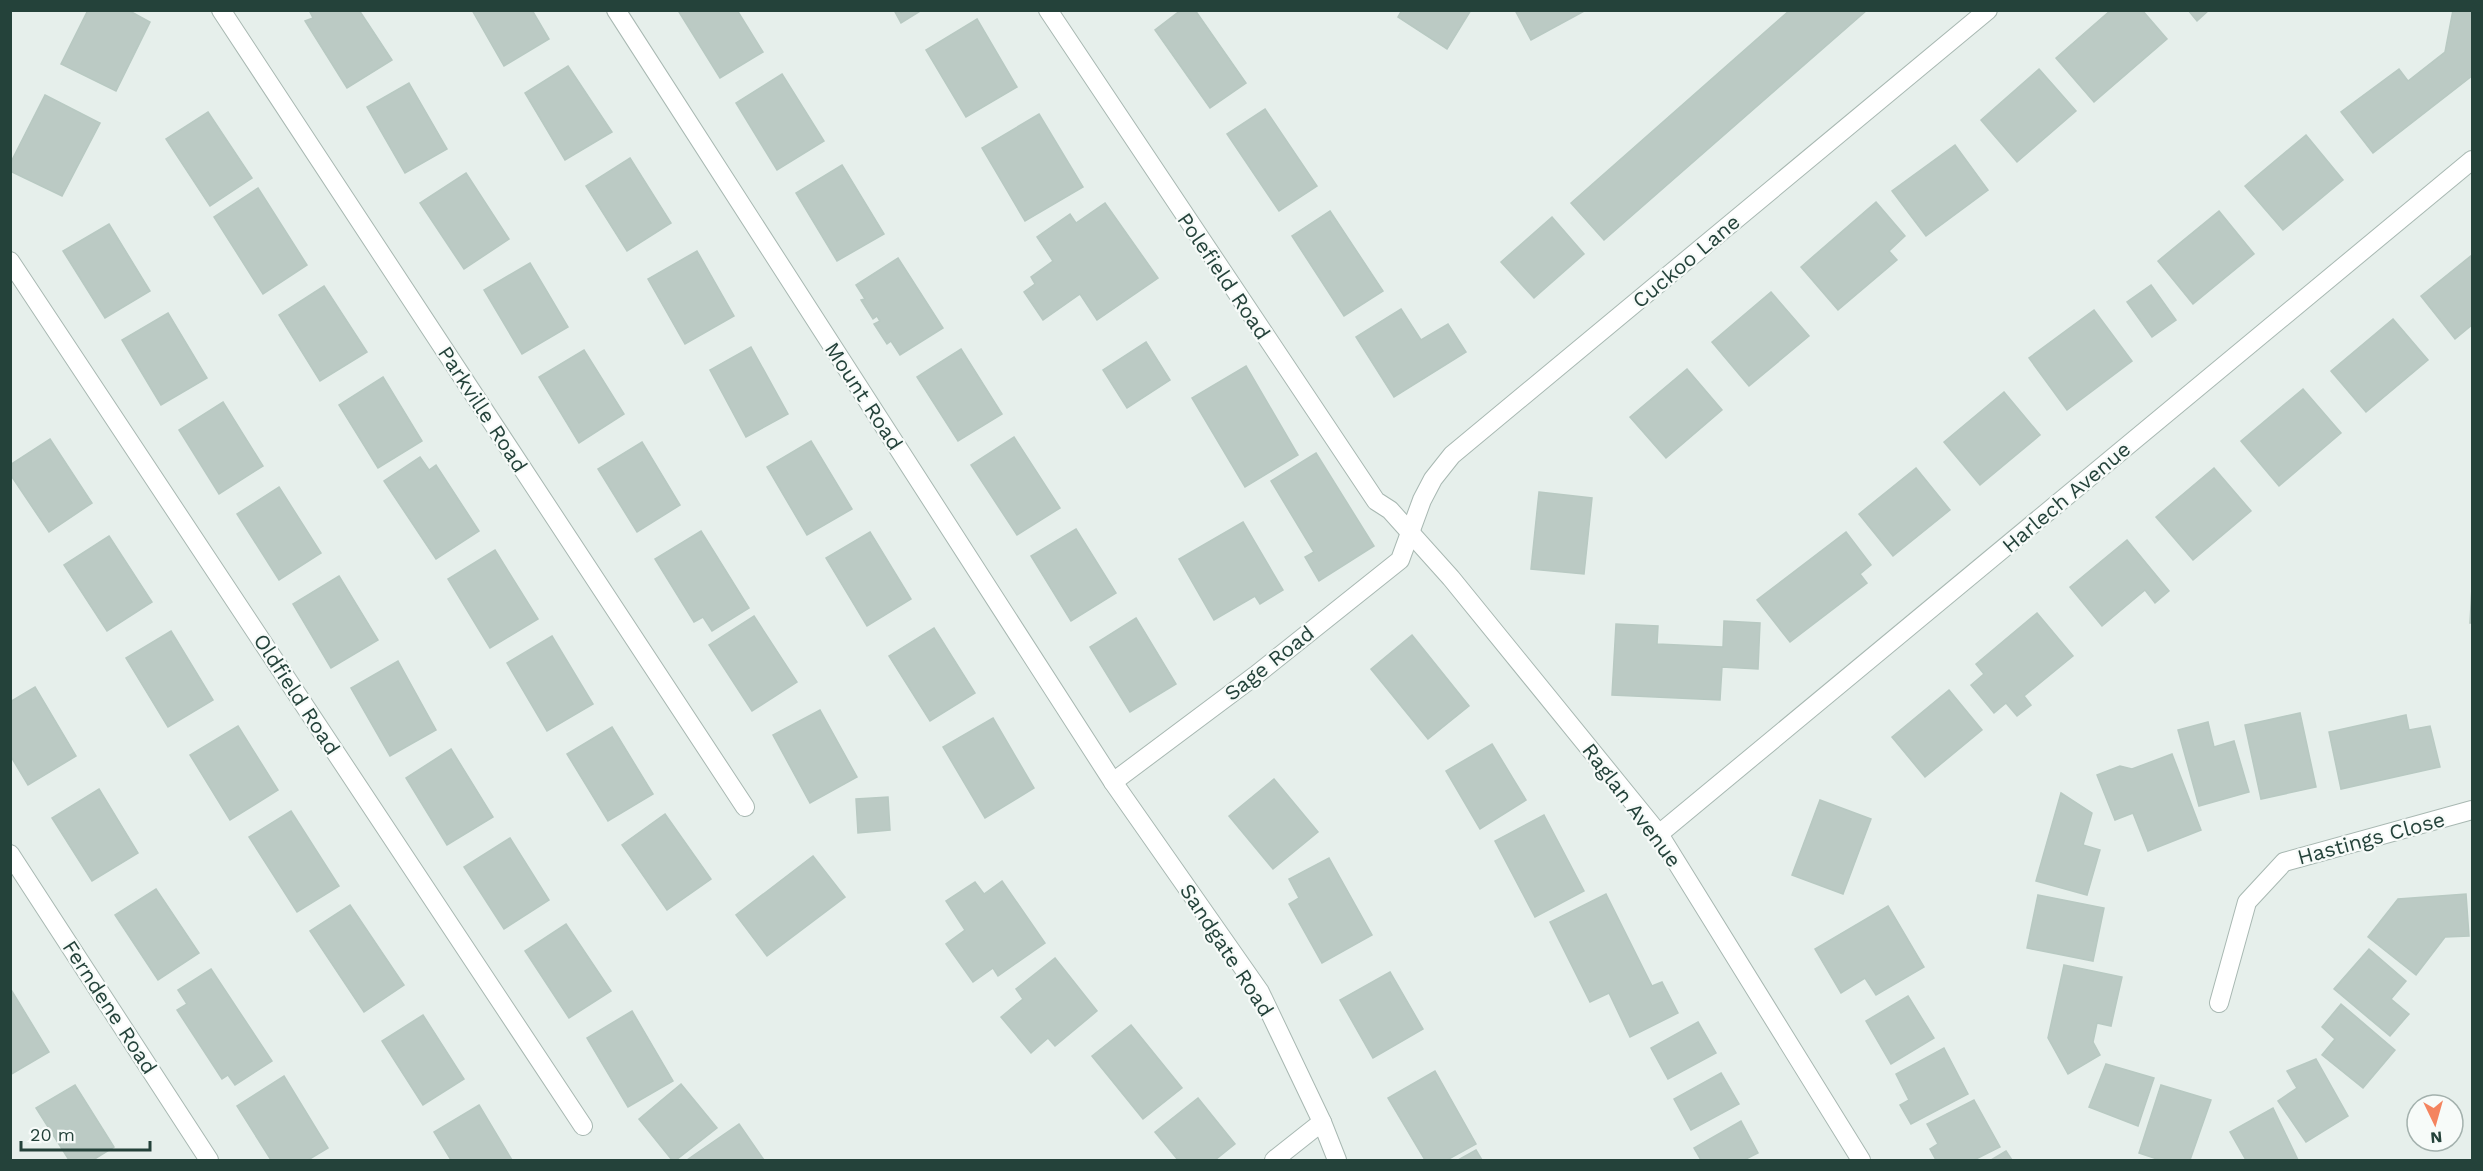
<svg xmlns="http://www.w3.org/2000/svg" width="2483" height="1171" font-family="'Work Sans',sans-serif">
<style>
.building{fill:#bbcac4;stroke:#b8c9c2;stroke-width:1.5}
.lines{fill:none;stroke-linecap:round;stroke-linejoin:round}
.minor-casing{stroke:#a8b8b2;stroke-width:20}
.minor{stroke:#fff;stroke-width:18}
.labels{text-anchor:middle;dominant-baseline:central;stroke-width:4.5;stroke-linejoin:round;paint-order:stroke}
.street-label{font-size:21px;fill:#24423a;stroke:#f7fbf9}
</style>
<rect width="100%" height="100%" fill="#e6efeb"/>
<g class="building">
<polygon points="88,10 128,10 150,22 116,91 61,64"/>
<polygon points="309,10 359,10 392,60 347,88 305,21 313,18"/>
<polygon points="472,10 532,10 549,39 504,66"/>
<polygon points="682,10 737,10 763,52 720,78 679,12"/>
<polygon points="894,10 922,10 901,23"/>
<polygon points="1181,10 1195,10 1246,83 1210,108 1155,30"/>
<polygon points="1402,10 1471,10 1447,49 1398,17"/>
<polygon points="1515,10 1586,10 1531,40"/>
<polygon points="1790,10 1867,10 1604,240 1571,203"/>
<polygon points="2111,10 2142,10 2167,39 2094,102 2056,58"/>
<polygon points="2188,10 2209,10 2197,21"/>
<polygon points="2453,10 2472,10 2472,76 2373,153 2341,112 2399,69 2408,81 2445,52"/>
<polygon points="977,19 1017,87 966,117 926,50"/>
<polygon points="568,66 612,132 565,160 525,93"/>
<polygon points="2039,69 2076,111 2017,162 1981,120"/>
<polygon points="782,74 824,141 777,170 736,103"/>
<polygon points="409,83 447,149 405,173 367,107"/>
<polygon points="45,95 100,123 62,196 10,171 10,164"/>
<polygon points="1265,109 1317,186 1279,211 1227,134"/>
<polygon points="208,112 252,178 210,206 166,139"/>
<polygon points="1039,114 1083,187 1025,221 982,148"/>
<polygon points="2306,135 2343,180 2283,230 2245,186"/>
<polygon points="1955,145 1988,190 1926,236 1892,191"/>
<polygon points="630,158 671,223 627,251 586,186"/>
<polygon points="842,165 884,234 837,261 796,193"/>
<polygon points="466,173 509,239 464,269 420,203"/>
<polygon points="258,188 307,265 263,294 214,217"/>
<polygon points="1876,202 1905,236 1889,251 1897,260 1838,310 1801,267"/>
<polygon points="1105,203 1158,278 1097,320 1080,294 1043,320 1024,292 1035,284 1031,277 1053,261 1037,237 1070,214 1076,223"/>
<polygon points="1330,211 1383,291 1344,316 1292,236"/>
<polygon points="2219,211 2254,254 2193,304 2158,261"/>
<polygon points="1552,217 1584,254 1534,298 1501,262"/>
<polygon points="109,224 150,291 105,318 63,251"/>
<polygon points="697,251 734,316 685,344 648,279"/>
<polygon points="2472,255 2472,325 2455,339 2421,296"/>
<polygon points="898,258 943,328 900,355 891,341 887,344 874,324 880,321 877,316 873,319 861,300 865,299 856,285"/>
<polygon points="530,263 568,327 522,354 484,290"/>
<polygon points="2151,285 2176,320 2152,337 2127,302"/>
<polygon points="324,286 367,352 320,381 279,315"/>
<polygon points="1771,292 1809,336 1749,386 1712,342"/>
<polygon points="1401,309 1421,340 1448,324 1466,352 1394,397 1356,337"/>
<polygon points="2094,310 2132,361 2067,410 2029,358"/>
<polygon points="168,313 207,378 161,405 122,340"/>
<polygon points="2393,319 2428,360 2366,412 2331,371"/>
<polygon points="1146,342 1170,380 1127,408 1103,370"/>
<polygon points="751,347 788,414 746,437 710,370"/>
<polygon points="961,349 1002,414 958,441 917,377"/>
<polygon points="584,350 624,414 579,443 539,377"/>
<polygon points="1246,366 1298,455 1245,487 1192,398"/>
<polygon points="1687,369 1722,410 1666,458 1630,417"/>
<polygon points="383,377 422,441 378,468 339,405"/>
<polygon points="2303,389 2341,433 2279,486 2241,441"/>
<polygon points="2004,392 2040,435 1980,485 1944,442"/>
<polygon points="223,402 263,466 219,494 179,430"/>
<polygon points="1014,437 1060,508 1017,535 971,465"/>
<polygon points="50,439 92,503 49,532 10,474 10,465"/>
<polygon points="811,441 852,509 807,535 767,467"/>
<polygon points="642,442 680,505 637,532 598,469"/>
<polygon points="1316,453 1374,546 1319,581 1305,557 1314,552 1271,481"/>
<polygon points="420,457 429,470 436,465 479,531 436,559 384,481"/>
<polygon points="1916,468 1950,510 1893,556 1859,514"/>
<polygon points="2214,468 2251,511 2193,560 2156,517"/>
<polygon points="279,487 321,553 279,580 237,514"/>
<polygon points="1539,492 1592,498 1584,574 1531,569"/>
<polygon points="1243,522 1283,590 1260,604 1255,596 1214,620 1179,559"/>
<polygon points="1076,529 1116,593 1071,621 1031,556"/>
<polygon points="701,531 749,608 712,631 703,617 694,622 655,559"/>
<polygon points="870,532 911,599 867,626 826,558"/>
<polygon points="1846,532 1871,565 1860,574 1867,583 1790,642 1757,600"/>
<polygon points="109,536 152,602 107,631 64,565"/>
<polygon points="2127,540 2169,591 2155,603 2145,590 2102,626 2070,587"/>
<polygon points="495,550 538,619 490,648 448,579"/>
<polygon points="339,576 378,640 331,668 293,604"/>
<polygon points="2472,587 2472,623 2470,623"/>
<polygon points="2037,613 2073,656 2024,696 2031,705 2017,716 2006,703 1994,713 1971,685 1984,674 1976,664"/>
<polygon points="754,616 797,682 752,711 709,645"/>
<polygon points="1136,618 1176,684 1130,712 1090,647"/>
<polygon points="1724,621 1760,623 1758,669 1722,667 1720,700 1612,695 1616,624 1658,626 1657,644 1723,647"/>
<polygon points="934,628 975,693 930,721 889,656"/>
<polygon points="171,631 213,700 168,727 126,658"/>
<polygon points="1412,635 1469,706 1428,739 1371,669"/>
<polygon points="552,636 593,704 547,731 507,663"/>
<polygon points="398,661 436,730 390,756 351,688"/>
<polygon points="35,687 76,756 28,785 10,755 10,702"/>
<polygon points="1949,690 1982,730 1925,777 1892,737"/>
<polygon points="820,710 857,777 810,803 773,735"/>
<polygon points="2300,713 2316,787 2261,799 2245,725"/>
<polygon points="2406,715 2409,730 2430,726 2440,767 2341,789 2329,732"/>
<polygon points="993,718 1034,788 985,818 943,747"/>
<polygon points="2208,722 2214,747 2234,741 2249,792 2199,806 2178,730"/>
<polygon points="238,726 278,790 230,820 190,755"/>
<polygon points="612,727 653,794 608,821 567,754"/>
<polygon points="1492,744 1526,800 1480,829 1446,771"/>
<polygon points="451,749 493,817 447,845 406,778"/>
<polygon points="2172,754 2201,830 2148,851 2133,813 2115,820 2097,775 2120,766 2132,769"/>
<polygon points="1274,779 1318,832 1273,869 1229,816"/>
<polygon points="99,789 138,853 92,881 52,818"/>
<polygon points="2061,793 2092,813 2083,845 2100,850 2087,895 2036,881"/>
<polygon points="888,797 890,830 858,833 856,799"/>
<polygon points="1820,800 1871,819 1843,894 1792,875"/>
<polygon points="291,811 339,886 297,912 249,837"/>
<polygon points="665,814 711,879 667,910 622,845"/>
<polygon points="1544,815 1584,891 1535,917 1495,841"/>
<polygon points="510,838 549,900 504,929 464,867"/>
<polygon points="813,856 845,897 767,956 736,915"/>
<polygon points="1329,858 1372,935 1322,963 1289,904 1299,898 1289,879"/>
<polygon points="1002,881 1045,943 998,976 993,968 973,982 946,944 965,930 946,901 975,882 984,894"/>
<polygon points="156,889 199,953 158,980 115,915"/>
<polygon points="1606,894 1652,986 1662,982 1678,1013 1630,1037 1609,993 1590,1002 1550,922"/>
<polygon points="2466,894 2469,936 2445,937 2416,975 2368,937 2398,899"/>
<polygon points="2038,895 2104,908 2093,961 2027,948"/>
<polygon points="350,905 404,985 364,1012 310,931"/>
<polygon points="1888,906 1924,967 1876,995 1865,978 1841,993 1815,949"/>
<polygon points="566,924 611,991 569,1018 525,951"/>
<polygon points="2369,949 2406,981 2391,999 2409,1014 2390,1036 2334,989"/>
<polygon points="1055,958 1097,1011 1055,1046 1048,1038 1031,1053 1001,1017 1023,999 1016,989"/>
<polygon points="2064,965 2122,977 2111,1026 2097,1023 2093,1042 2100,1055 2068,1074 2048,1038"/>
<polygon points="211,969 272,1061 235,1085 228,1075 222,1079 177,1010 187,1004 178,990"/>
<polygon points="1390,972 1423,1029 1373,1058 1340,1000"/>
<polygon points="10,988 49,1052 10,1075"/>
<polygon points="1908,996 1934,1038 1891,1064 1866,1021"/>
<polygon points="2341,1004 2395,1050 2363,1088 2322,1055 2335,1039 2322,1027"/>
<polygon points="632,1011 673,1081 628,1107 587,1038"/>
<polygon points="423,1015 464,1079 423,1105 382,1041"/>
<polygon points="1698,1022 1716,1053 1668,1079 1651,1048"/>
<polygon points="1131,1025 1182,1088 1143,1119 1092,1056"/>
<polygon points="1944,1048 1968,1094 1911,1124 1900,1105 1909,1100 1896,1074"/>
<polygon points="2316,1059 2348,1116 2306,1142 2278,1101 2297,1088 2287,1071"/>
<polygon points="2106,1064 2154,1078 2138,1126 2089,1107"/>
<polygon points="1435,1071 1476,1144 1447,1160 1425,1160 1388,1098"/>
<polygon points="1721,1073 1739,1104 1691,1130 1674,1099"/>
<polygon points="284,1076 328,1148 308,1160 271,1160 237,1106"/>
<polygon points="681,1084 717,1128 676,1160 672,1160 639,1119"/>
<polygon points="75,1085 114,1147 93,1160 69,1160 36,1108"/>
<polygon points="2161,1085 2211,1100 2190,1160 2160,1160 2139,1153"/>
<polygon points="1198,1098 1235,1144 1215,1160 1178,1160 1155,1132"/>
<polygon points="1974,1100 2000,1147 1974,1160 1936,1160 1930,1149 1938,1144 1927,1124"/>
<polygon points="479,1105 512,1160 451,1160 434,1132"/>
<polygon points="2273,1108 2298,1160 2246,1160 2230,1132"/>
<polygon points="1741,1121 1758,1153 1744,1160 1701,1160 1694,1148"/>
<polygon points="739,1124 764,1160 687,1160"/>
<polygon points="1476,1150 1482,1160 1458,1160"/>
<polygon points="2006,1151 2012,1160 1991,1160"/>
</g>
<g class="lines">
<defs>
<g id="minor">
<polyline points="221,10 745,807"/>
<polyline points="616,10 1113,782 1260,992 1322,1122 1337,1160"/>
<polyline points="1048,10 1376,501 1390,510 1451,578 1659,834 1861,1160"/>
<polyline points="10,261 583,1126"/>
<polyline points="1113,782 1256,675 1400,560 1422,500 1433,479 1452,455 1988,10"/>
<polyline points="1659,834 2472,160"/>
<polyline points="10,854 209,1160"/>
<polyline points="2219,1003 2247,902 2284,862 2472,810"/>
<polyline points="1274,1160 1322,1122"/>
</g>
</defs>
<use href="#minor" class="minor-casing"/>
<use href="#minor" class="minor"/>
</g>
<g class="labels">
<g class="street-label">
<text transform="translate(1686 261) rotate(-40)">Cuckoo Lane</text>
<text transform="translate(1224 276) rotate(56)">Polefield Road</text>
<text transform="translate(864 396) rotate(57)">Mount Road</text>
<text transform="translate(483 409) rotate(57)">Parkville Road</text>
<text transform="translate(2066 497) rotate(-40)">Harlech Avenue</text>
<text transform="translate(1269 663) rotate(-38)">Sage Road</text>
<text transform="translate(297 694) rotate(57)">Oldfield Road</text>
<text transform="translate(1632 805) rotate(53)">Raglan Avenue</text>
<text transform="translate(2371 838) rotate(-15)">Hastings Close</text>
<text transform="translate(1227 950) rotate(57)">Sandgate Road</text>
<text transform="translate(110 1007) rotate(57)">Ferndene Road</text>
</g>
</g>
<rect width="2483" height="1171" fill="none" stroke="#24423a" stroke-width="24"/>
<g transform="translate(2435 1123) rotate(175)"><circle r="28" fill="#f7fbf9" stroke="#a3b1ad" stroke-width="1.5"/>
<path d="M0-4.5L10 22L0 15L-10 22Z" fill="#f4845f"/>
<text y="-9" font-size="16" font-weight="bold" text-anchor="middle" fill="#24423a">N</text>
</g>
<path d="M21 1141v9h129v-9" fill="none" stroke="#24423a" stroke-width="3"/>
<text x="30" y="1141" font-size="18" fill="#24423a" stroke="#f7fbf9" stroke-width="4.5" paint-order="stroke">20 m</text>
</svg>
